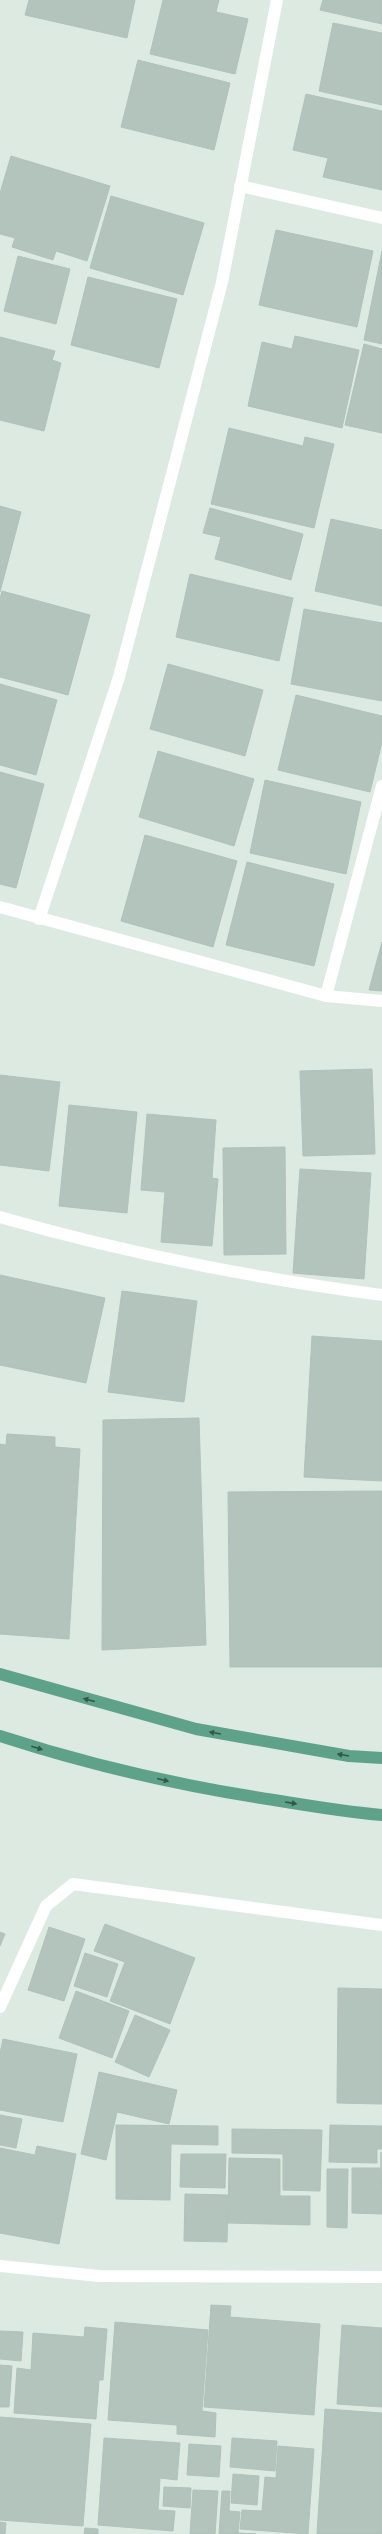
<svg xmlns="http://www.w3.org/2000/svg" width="382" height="2534" font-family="Raleway,sans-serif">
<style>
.building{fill:#b2c4bb;stroke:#afc3b9}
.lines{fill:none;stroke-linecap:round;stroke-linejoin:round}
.minor{stroke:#fff;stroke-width:12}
.primary{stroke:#5ea28a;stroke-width:12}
.oneway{fill:#31584a}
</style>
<rect width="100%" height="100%" fill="#dceae2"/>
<g class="building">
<polygon points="29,0 135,0 127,38 25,15"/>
<polygon points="163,0 219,0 216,12 248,19 235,74 150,54"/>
<polygon points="323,0 382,0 382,24 320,10"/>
<polygon points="333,23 382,33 382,105 319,91"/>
<polygon points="138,60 230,83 214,150 121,127"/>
<polygon points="306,94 382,111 382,190 323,177 328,158 293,150"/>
<polygon points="11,156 110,186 87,261 56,251 53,260 12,247 15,238 0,234 0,193"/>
<polygon points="111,196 204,223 183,295 90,268"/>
<polygon points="276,230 373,251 357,327 259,305"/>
<polygon points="382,251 382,344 364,340"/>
<polygon points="18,256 70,269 56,324 4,311"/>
<polygon points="88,277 177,299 159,368 71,345"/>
<polygon points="295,336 359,350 342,428 248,406 262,342 292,349"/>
<polygon points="0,337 55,351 52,360 61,363 44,431 0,420"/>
<polygon points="364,344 382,349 382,433 345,425"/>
<polygon points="229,428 303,446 305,437 334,444 314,528 211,504"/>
<polygon points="0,506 21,512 0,592"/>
<polygon points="210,508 303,534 291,580 215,559 221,537 203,533"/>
<polygon points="331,519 382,530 382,606 315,591"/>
<polygon points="190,574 293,598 279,661 176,637"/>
<polygon points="2,591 90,615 68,695 0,677 0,599"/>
<polygon points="304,609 382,623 382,701 291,684"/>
<polygon points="168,664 263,690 245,756 150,729"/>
<polygon points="0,684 57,700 36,775 0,765"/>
<polygon points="296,695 382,716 382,742 370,792 278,770"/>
<polygon points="158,751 254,779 234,846 139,817"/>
<polygon points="0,772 44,784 16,888 0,884"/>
<polygon points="265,780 361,802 346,874 250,853"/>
<polygon points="145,835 237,861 213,947 121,921"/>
<polygon points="247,862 334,884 314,966 226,945"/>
<polygon points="382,942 382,991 369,990"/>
<polygon points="372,1069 375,1154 303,1156 300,1071"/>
<polygon points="0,1075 60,1082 49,1171 0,1165"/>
<polygon points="69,1105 137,1112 127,1213 59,1206"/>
<polygon points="147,1114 216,1120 212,1178 218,1179 212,1246 161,1242 165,1192 141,1190"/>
<polygon points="285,1147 286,1254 224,1255 223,1148"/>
<polygon points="300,1169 371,1173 364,1279 293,1273"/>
<polygon points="0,1275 105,1298 86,1383 0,1365"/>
<polygon points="122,1291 197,1301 184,1402 108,1392"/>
<polygon points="312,1336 382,1341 382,1481 304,1477"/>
<polygon points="199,1418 206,1645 102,1650 103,1420"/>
<polygon points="7,1434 55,1437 55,1447 80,1449 69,1639 0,1634 0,1444 6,1445"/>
<polygon points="382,1491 382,1667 230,1667 228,1492"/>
<polygon points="105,1924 195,1958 170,2024 110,2001 125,1962 94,1951"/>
<polygon points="49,1927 85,1939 64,2001 28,1990"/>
<polygon points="0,1932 5,1934 0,1946"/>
<polygon points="85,1953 118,1964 107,1997 74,1986"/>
<polygon points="338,1988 382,1989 382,2104 337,2103"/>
<polygon points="76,1991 129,2011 112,2058 59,2038"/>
<polygon points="135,2015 170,2030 149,2077 115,2062"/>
<polygon points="3,2039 77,2054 63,2122 0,2110 0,2053"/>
<polygon points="99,2072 177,2090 169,2124 117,2112 106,2160 81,2154"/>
<polygon points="0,2115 22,2119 16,2148 0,2145"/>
<polygon points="116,2125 218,2126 218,2145 171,2144 170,2200 116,2199"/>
<polygon points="330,2125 382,2126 382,2149 377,2149 377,2163 329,2162"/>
<polygon points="232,2129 322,2130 320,2191 283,2190 283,2154 232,2153"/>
<polygon points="37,2146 76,2154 59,2244 0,2233 0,2148 35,2155"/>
<polygon points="381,2152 382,2214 352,2213 352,2168 381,2168"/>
<polygon points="181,2154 226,2154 225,2188 180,2187"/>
<polygon points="229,2158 280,2159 280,2196 310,2196 310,2225 228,2223"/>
<polygon points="327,2169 348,2169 347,2228 327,2227"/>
<polygon points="185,2194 228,2195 227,2242 184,2241"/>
<polygon points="211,2305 231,2306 230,2317 320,2324 314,2415 204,2407"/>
<polygon points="115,2322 208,2330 202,2411 216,2413 215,2437 177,2434 177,2425 108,2420"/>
<polygon points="342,2325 382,2328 382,2407 337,2404"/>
<polygon points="85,2327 107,2329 103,2380 99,2380 96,2419 14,2413 17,2368 31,2370 33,2333 84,2337"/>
<polygon points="0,2331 23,2332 21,2361 0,2359"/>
<polygon points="0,2365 12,2366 9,2407 0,2407"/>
<polygon points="325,2409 382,2413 382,2534 317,2534"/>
<polygon points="0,2417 91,2424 83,2526 0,2520"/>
<polygon points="104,2438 180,2443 177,2480 160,2478 158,2510 175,2511 173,2531 98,2525"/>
<polygon points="232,2438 277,2441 275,2471 230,2467"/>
<polygon points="189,2444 221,2446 219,2477 187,2475"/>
<polygon points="278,2446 314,2449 308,2534 240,2529 242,2510 262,2511 265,2477 276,2478"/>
<polygon points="233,2474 259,2476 257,2505 231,2503"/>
<polygon points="164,2487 191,2488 190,2508 163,2506"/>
<polygon points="193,2490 218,2491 215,2534 190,2534"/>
<polygon points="222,2491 230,2491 229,2511 240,2512 238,2533 256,2534 219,2534"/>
<polygon points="0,2522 6,2523 5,2534 0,2534"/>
<polygon points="85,2528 98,2529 98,2534 84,2534"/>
</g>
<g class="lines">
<g class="minor">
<polyline points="240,186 382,218"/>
<polyline points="0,907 326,996 382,1001"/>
<polyline points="39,919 119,677 222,282 277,0"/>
<polyline points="326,996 382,786"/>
<path d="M0 1217C125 1253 253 1278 382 1295"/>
<polyline points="0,2007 46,1906 73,1884 382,1925"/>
<polyline points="0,2266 99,2276 382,2277"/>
</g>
<g class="primary">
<polyline points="0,1674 196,1729 349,1756 382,1758"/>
<path d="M0 1736C89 1765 181 1786 274 1800 310 1806 346 1812 382 1815"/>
</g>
</g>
<defs><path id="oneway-solid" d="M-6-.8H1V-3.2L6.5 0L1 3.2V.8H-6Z"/></defs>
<g class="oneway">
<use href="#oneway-solid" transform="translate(89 1700) rotate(-165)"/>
<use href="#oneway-solid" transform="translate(215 1733) rotate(-170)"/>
<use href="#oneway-solid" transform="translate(37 1748) rotate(18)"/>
<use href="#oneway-solid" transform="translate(343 1755) rotate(-170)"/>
<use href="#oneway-solid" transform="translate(163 1780) rotate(14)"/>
<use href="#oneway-solid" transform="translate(291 1803) rotate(9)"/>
</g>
</svg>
